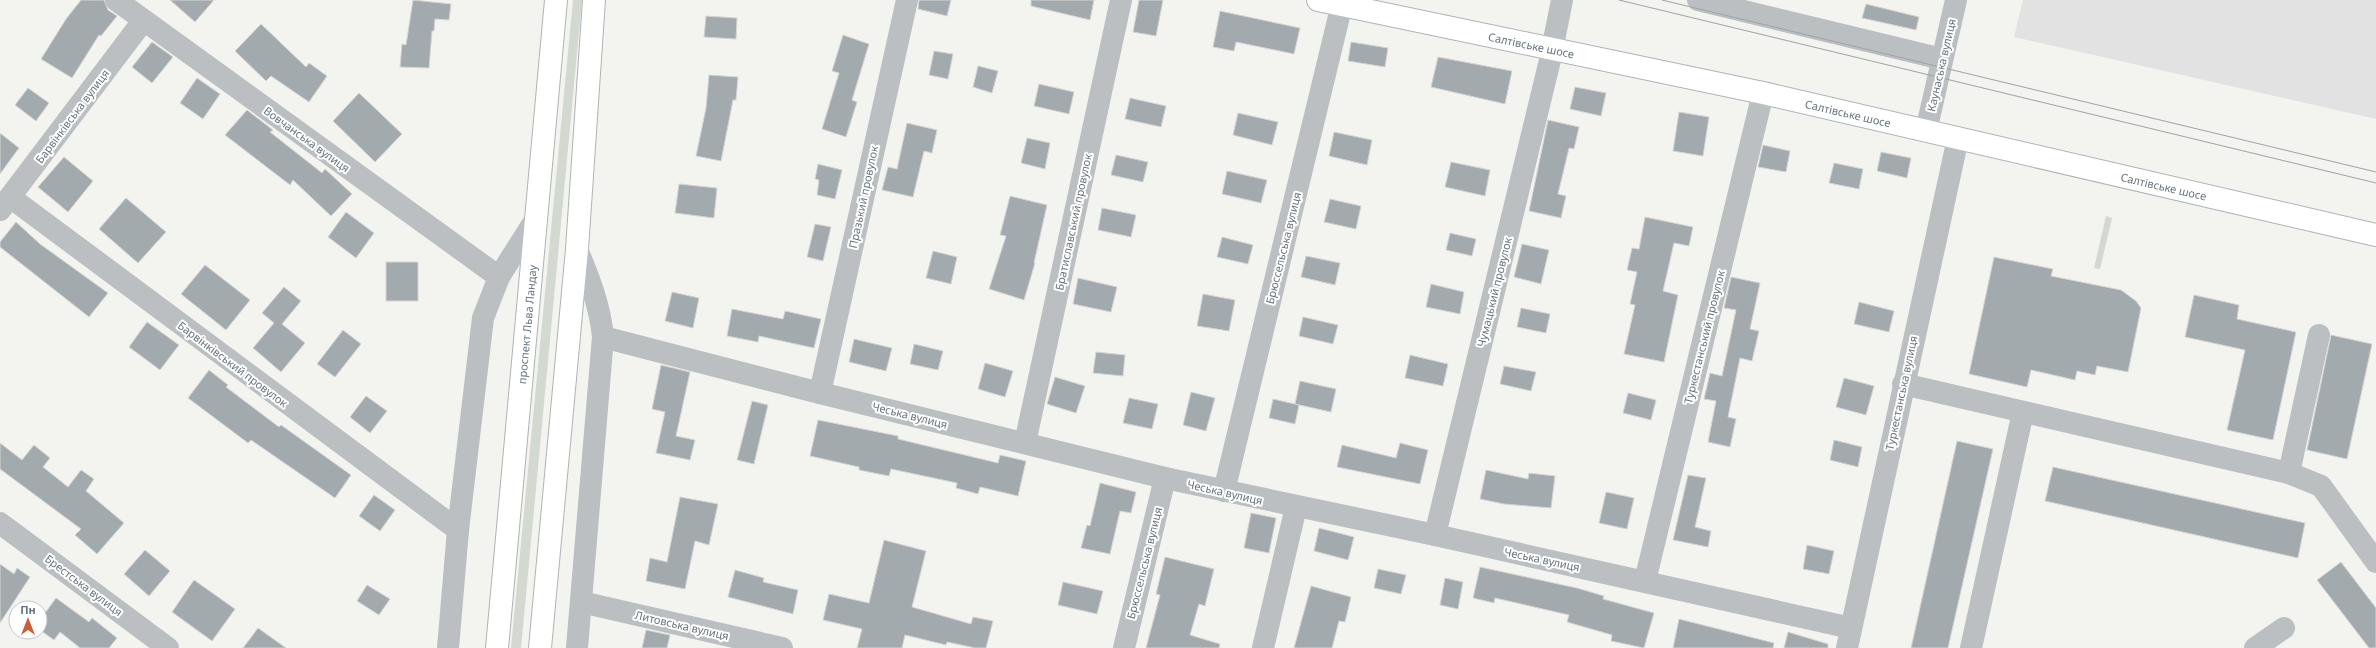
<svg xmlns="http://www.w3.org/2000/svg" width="2376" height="648" font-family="'Noto Sans',sans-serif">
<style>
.built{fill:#e1e2e1}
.green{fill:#d3d8d0}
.building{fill:#a3aaae;stroke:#d5d5d3}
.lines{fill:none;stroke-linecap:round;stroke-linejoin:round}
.major-casing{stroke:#afb3b6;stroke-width:24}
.minor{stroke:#bbbfc1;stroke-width:22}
.major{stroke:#fff;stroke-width:22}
.tram{stroke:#9da3a7;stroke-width:1}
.labels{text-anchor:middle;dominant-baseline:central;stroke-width:4;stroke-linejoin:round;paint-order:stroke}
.street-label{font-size:11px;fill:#66737d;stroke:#fff}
</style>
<rect width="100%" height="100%" fill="#f3f3f0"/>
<polygon class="built" points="2023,0 2376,0 2376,119 2014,37"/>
<g class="green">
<polygon points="573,0 582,0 521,648 511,648"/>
<polygon points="2106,216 2112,218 2100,269 2094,268"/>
</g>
<g class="building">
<polygon points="81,0 104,0 108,10 117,16 101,36 99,35 72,78 41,59 66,19"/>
<polygon points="170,0 214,0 195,22"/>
<polygon points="413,0 451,4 449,20 435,19 434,31 432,31 429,68 400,67 402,44 406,45"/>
<polygon points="919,0 951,0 947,16 918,9"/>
<polygon points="1031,0 1094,0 1090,20 1031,6"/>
<polygon points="1139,0 1163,0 1156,36 1133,32"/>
<polygon points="1866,4 1919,17 1916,30 1862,18"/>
<polygon points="1220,11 1300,28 1294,54 1236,42 1234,51 1213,47"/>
<polygon points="706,16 737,18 736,39 704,37"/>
<polygon points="261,24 306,67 309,63 327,76 309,102 271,76 266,81 235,51"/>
<polygon points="843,35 869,44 852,100 857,102 846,137 822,129 839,73 832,71"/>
<polygon points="152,42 173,57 152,83 132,67"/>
<polygon points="1351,42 1388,48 1385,67 1348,61"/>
<polygon points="934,51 953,54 948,79 929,75"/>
<polygon points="1438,57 1512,71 1505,104 1431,87"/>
<polygon points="978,66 998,71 992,93 973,87"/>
<polygon points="709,75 738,77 736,100 733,100 721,161 696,156 706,108"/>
<polygon points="197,78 220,94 203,119 180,103"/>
<polygon points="1039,84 1074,92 1069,114 1034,106"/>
<polygon points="1575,87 1606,93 1601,116 1570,109"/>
<polygon points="28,88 49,103 36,121 15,105"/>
<polygon points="359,93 402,134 375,162 333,121"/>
<polygon points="1130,98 1166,106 1161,127 1125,119"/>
<polygon points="247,110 273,130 270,132 322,173 325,169 352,194 331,216 293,180 290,185 225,135"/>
<polygon points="1679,112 1709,117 1703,156 1673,151"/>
<polygon points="1238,113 1278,122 1272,145 1233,135"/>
<polygon points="1548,120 1579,127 1574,149 1569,148 1558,194 1566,196 1561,218 1529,211"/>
<polygon points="907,123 937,130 932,153 924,151 913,197 882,190 888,167 897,169"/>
<polygon points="1334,132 1372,140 1367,165 1329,156"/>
<polygon points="0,133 19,148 0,174"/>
<polygon points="1027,138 1050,143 1045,169 1021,163"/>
<polygon points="1763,145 1790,151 1786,172 1758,167"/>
<polygon points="1881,152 1911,158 1907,178 1877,171"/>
<polygon points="1116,155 1148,162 1143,182 1111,175"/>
<polygon points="64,157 93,181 68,212 38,187"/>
<polygon points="1451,162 1490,170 1485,196 1445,187"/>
<polygon points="1834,163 1863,169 1859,189 1829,183"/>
<polygon points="818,164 842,170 835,199 817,195 819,180 815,179"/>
<polygon points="1227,171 1267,180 1261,203 1222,194"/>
<polygon points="679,184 717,188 714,218 675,213"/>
<polygon points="1010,196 1047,205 1034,263 1035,263 1024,300 989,289 1006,236 1000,235"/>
<polygon points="126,198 166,232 138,263 99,229"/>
<polygon points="1330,199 1361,206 1356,229 1324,222"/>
<polygon points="1102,208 1136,215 1131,237 1098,230"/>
<polygon points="346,212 374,233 356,258 328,237"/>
<polygon points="1645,217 1693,227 1689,246 1674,243 1663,291 1678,295 1664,362 1624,354 1635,305 1630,304 1637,272 1627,270 1632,248 1639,249"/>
<polygon points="16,222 40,244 108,293 89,317 0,247 0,242"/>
<polygon points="815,224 831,227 823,261 807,257"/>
<polygon points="1450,233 1476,239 1472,256 1446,250"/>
<polygon points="1222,237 1253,245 1248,264 1217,257"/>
<polygon points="1522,244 1549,250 1541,284 1514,277"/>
<polygon points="933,251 957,257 951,284 926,278"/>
<polygon points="1306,256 1340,263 1335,285 1301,277"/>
<polygon points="1994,257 2053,269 2051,276 2121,290 2136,301 2141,308 2128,372 2097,366 2095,375 2077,371 2075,380 2031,370 2027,387 1969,374"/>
<rect x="386" y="262" width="32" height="39"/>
<polygon points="205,265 250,300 226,330 181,294"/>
<polygon points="1731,277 1760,283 1750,329 1759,331 1752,361 1740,358 1728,417 1736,419 1730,447 1708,442 1716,401 1704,399 1710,373 1722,376 1736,310 1724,308"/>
<polygon points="1078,278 1117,287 1111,312 1073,304"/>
<polygon points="1431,284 1464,292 1460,314 1426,307"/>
<polygon points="284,287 301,301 282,324 305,343 281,372 253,348 274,323 262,313"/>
<polygon points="672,292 699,298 693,328 665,321"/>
<polygon points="1203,294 1235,300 1229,331 1197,326"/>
<polygon points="2194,295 2239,305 2237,319 2296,332 2273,440 2227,430 2245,350 2185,337"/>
<polygon points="1859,302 1894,311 1889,332 1854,324"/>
<polygon points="1521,308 1550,314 1546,333 1517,327"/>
<polygon points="732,309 783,319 785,311 821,319 814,348 759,336 758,342 727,336"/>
<polygon points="1303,317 1338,325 1333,344 1299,336"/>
<polygon points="147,322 179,345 160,370 129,347"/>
<polygon points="343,330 361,344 335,377 317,364"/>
<polygon points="2331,335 2372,344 2347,459 2307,450"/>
<polygon points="854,339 892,348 886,371 849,362"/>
<polygon points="914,344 943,351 938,370 910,364"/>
<polygon points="1096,352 1125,355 1123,376 1093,373"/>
<polygon points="1410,355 1448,364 1443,386 1405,378"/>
<polygon points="985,363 1013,371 1005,397 978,389"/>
<polygon points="661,365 690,372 676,436 695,440 690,460 656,453 665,412 652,409"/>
<polygon points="1504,366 1536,372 1531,391 1500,384"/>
<polygon points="209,370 228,385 226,387 279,427 281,425 351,475 335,498 251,440 248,443 188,398"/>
<polygon points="1055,377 1085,386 1076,413 1047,404"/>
<polygon points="1844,378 1874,386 1866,415 1836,407"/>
<polygon points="1300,381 1336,389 1331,412 1295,404"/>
<polygon points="1191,392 1215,398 1206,431 1183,425"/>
<polygon points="1628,393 1656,400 1651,420 1623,413"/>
<polygon points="366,396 387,411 370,433 350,417"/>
<polygon points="1129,398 1158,404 1152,429 1123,423"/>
<polygon points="1273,399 1299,405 1295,424 1269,418"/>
<polygon points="752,401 768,405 754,464 737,460"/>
<polygon points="818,420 898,436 898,439 998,463 1000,455 1026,461 1018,496 980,487 978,494 956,488 957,483 891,469 889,476 859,470 859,467 810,456"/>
<polygon points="1834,440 1862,447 1858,467 1830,460"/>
<polygon points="1957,441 1993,449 1972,542 1948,648 1911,648"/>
<polygon points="0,443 22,460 34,445 50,458 43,467 68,487 81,470 94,479 86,491 124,523 97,554 75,535 81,529 0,469"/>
<polygon points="1400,443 1428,450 1420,484 1337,467 1342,445 1396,458"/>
<polygon points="2053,467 2305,523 2298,558 2045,501"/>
<polygon points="1486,470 1528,479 1529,473 1555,476 1551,508 1504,504 1480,499"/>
<polygon points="1688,475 1706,478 1695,527 1711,531 1708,547 1673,540"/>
<polygon points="1100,483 1136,492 1131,513 1120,511 1110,554 1081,548 1087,525 1090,526"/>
<polygon points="1606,492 1634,498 1627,529 1599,523"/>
<polygon points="374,495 395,510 380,531 359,516"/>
<polygon points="680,497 718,504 709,545 695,541 685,589 646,581 650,558 667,562"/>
<polygon points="1251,513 1276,518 1269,553 1244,548"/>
<polygon points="1319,528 1354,537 1348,560 1314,551"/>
<polygon points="884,540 926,551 912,607 971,624 973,617 993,621 986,648 975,648 947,642 946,645 905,635 902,648 857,648 862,629 823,620 829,594 869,603"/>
<polygon points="1807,545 1834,551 1829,574 1803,569"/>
<polygon points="145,550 170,571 149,596 124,574"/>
<polygon points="1165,557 1214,569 1205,606 1199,604 1190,635 1220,644 1219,648 1146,648 1160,595 1156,594"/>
<polygon points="2341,562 2376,608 2376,648 2369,648 2317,580"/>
<polygon points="0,564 14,574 17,568 30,577 0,623"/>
<polygon points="1480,567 1577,588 1604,596 1603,599 1654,613 1644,648 1611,641 1612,635 1567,622 1569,615 1495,598 1494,603 1473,598"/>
<polygon points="1378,569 1406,575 1401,594 1374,588"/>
<polygon points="735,570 764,578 763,582 798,590 793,614 728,597"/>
<polygon points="1445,578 1463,582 1458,609 1440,605"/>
<polygon points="194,580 235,609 212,641 172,612"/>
<polygon points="1063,582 1103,591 1097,614 1058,605"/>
<polygon points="367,585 390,599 379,615 357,601"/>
<polygon points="1311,586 1351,597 1345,622 1339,621 1332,648 1294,648"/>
<polygon points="56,598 89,622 92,618 117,638 109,648 80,648 60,632 54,640 40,630 40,620"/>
<polygon points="1679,619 1774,643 1773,648 1673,648"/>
<polygon points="258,628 286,648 243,648"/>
<polygon points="646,630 670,635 667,648 642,648"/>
<polygon points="1788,632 1828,644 1828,648 1784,648"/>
</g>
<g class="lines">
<defs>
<g id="major">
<path id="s1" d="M1318 0 1763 93 2376 235"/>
<path id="s2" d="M497 648 556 0"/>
<polyline points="540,648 577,249 594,0"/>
</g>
</defs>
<use href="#major" class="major-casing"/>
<g class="minor">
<polyline points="116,0 499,277"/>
<polyline points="1698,0 1942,59"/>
<polyline points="1926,131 1956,0"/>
<polyline points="10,197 458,530"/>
<polyline points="0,210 143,21"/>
<path d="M577 249C589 278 600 305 603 337L577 648"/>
<polyline points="603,337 820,393 1165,478 1435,535 1851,628"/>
<polyline points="1903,384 2289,473 2321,486 2376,562"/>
<polyline points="820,393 907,0"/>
<polyline points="1025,443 1121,0"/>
<polyline points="2289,473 2319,335"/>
<polyline points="1224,491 1343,0"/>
<polyline points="0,523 168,648"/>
<polyline points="1435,535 1550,60 1562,0"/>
<polyline points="1645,581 1763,93"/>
<polyline points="581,602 782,648"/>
<polyline points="448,648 458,530 483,318 499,277 535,220"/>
<polyline points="1124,648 1165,478"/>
<polyline points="1263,648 1296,507"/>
<polyline points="1847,648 1958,138"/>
<polyline points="1971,648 2023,412"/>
<polyline points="2255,648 2284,628"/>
</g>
<use href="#major" class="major"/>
<g class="tram">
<polyline points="1619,0 2376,183"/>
<polyline points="1662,0 2376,172"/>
</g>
</g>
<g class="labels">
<g class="street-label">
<text stroke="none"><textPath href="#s1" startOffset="218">Салтівське шосе</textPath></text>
<text transform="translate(1941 65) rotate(-77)">Каунаська вулиця</text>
<text stroke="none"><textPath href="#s1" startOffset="542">Салтівське шосе</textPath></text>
<text transform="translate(72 116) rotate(-53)">Барвінківська вулиця</text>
<text transform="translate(307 139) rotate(36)">Вовчанська вулиця</text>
<text stroke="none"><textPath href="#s1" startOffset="866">Салтівське шосе</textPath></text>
<text transform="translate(863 197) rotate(-78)">Празький провулок</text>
<text transform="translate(1073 222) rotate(-78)">Братиславський провулок</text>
<text transform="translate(1283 248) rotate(-76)">Брюссельська вулиця</text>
<text transform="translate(1494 292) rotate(-76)">Чумацький провулок</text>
<text stroke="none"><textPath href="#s2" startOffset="325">проспект Льва Ландау</textPath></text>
<text transform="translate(1704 337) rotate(-76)">Туркестанський провулок</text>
<text transform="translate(233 364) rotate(37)">Барвінківський провулок</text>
<text transform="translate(1901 393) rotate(-78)">Туркестанська вулиця</text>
<text transform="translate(910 415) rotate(14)">Чеська вулиця</text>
<text transform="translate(1225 492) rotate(13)">Чеська вулиця</text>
<text transform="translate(1542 559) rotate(12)">Чеська вулиця</text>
<text transform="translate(1144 563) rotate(-76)">Брюссельська вулиця</text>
<text transform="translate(84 585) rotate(37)">Брестська вулиця</text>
<text transform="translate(682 625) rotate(13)">Литовська вулиця</text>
</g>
</g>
<g transform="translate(28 620)"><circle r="19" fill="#ffffff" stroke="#c2c7cb"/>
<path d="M0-3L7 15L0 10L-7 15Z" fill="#cb5e39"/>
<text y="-6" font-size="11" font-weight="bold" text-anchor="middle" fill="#66737d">Пн</text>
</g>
</svg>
